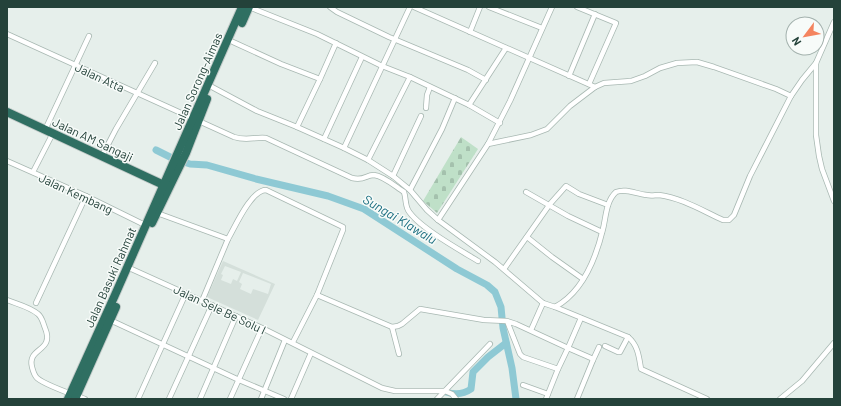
<svg xmlns="http://www.w3.org/2000/svg" width="841" height="406" font-family="Barlow,sans-serif">
<style>
.built{fill:#d4dfda;fill-rule:evenodd}
.cemetery{fill:url(#cemetery-stones)}
.lines{fill:none;stroke-linecap:round;stroke-linejoin:round}
.river{stroke:#8ec9d4;stroke-width:7}
.street-casing{stroke:#a8b8b2;stroke-width:6}
.highway-casing{stroke:#c2cac8;stroke-width:10}
.street{stroke:#fff;stroke-width:4.5}
.highway{stroke:#2f6f62;stroke-width:8}
.labels{text-anchor:middle;dominant-baseline:central;stroke-width:3;stroke-linejoin:round;paint-order:stroke}
.street-label{font-size:12px;fill:#24423a;stroke:#f7fbf9}
.water-label{font-size:13px;font-style:italic;fill:#1c6f80;stroke:#f7fbf9}
</style>
<defs>
<pattern id="cemetery-stones" width="16" height="16" patternUnits="userSpaceOnUse"><rect width="16" height="16" fill="#bfe0c8"/><path d="M2 7V4a2 2 0 0 1 4 0v3zM10 15v-3a2 2 0 0 1 4 0v3z" fill="#a4c1ad"/></pattern>
</defs>
<rect width="100%" height="100%" fill="#e6efeb"/>
<path class="built" d="M223 261 275 284 258 320 207 297ZM225 266 241 272 237 281 233 279 231 284 221 280 223 275 221 274ZM243 273 271 284 268 294 253 289 251 294 240 289 242 284 239 282Z"/>
<polygon class="cemetery" points="461,137 478,149 437,213 423,201"/>
<g class="lines">
<g class="river">
<polyline points="156,150 174,159 190,164 207,165 256,179 328,196 364,209 457,269 487,285 495,292 501,307 503,328 512,368 516,399"/>
<path d="M446 392C455 395 464 394 471 389L473 372 488 357 506 343"/>
</g>
<defs>
<g id="street">
<polyline points="249,7 317,34 382,66 410,77 469,105 500,123"/>
<polyline points="330,7 337,12 389,37 468,70 486,80"/>
<polyline points="414,7 595,87"/>
<polyline points="489,7 542,28"/>
<polyline points="577,7 616,23 589,84"/>
<polyline points="834,22 816,63 816,135 819,156 822,169 834,201"/>
<polyline points="470,32 480,7"/>
<path d="M7 34 234 137C246 141 254 137 266 138L352 178C365 181 365 175 374 175 384 176 396 187 404 192 406 198 405 204 408 210 418 227 460 250 478 261"/>
<polyline points="233,42 281,64 320,79 297,127"/>
<polyline points="569,76 595,14"/>
<polyline points="320,79 336,43"/>
<path d="M212 87 257 111 297 127 344 148 368 160 393 176 410 190 427 210 438 220 495 262 543 303 555 307C583 292 596 258 603 229 606 217 606 201 616 192 626 188 636 194 647 195 651 196 655 195 659 195 682 198 703 211 723 220H729L734 215 750 176 791 96 802 80 816 63"/>
<polyline points="469,105 506,48"/>
<polyline points="426,108 427,95 430,87"/>
<polyline points="45,130 89,36"/>
<polyline points="324,139 362,57"/>
<polyline points="488,144 510,101 552,7"/>
<polyline points="344,148 410,7"/>
<polyline points="102,156 116,129 155,63"/>
<polyline points="368,160 410,77"/>
<polyline points="7,161 86,196 145,225"/>
<polyline points="33,172 53,133"/>
<polyline points="393,176 421,116"/>
<polyline points="410,190 442,129 455,98"/>
<polyline points="526,192 568,216 602,232"/>
<polyline points="157,213 228,239 202,301"/>
<polyline points="438,220 488,144 531,135 547,129 570,106 595,87 604,83 631,81 645,76 660,68 677,63 697,62 714,67 776,89 791,96"/>
<polyline points="527,237 552,257 583,279"/>
<path d="M228 239C235 227 251 190 266 190L343 227V230L317 295 293 342"/>
<polyline points="127,267 262,328 382,388 395,391 445,391 452,394 456,399"/>
<polyline points="504,269 550,204 566,186 579,194 608,205"/>
<polyline points="317,295 392,327 398,326 402,324 420,309 484,320 507,321 516,324 568,348 558,369 523,357 520,354 507,321"/>
<path d="M7 300C17 304 30 307 38 314 42 317 43 323 45 328 55 352 27 347 32 367 33 371 34 375 37 378 45 385 74 395 85 399"/>
<polyline points="36,303 86,196"/>
<path d="M555 307 628 337C638 345 639 357 641 369L707 399"/>
<polyline points="110,320 239,380 284,399"/>
<polyline points="392,327 399,354"/>
<polyline points="531,330 543,303"/>
<polyline points="605,346 618,352 620,352 628,337"/>
<polyline points="593,360 599,347"/>
<polyline points="523,385 548,394"/>
<polyline points="138,399 186,293"/>
<polyline points="169,399 212,305"/>
<polyline points="200,399 236,316"/>
<polyline points="230,399 262,328"/>
<polyline points="261,399 285,340"/>
<polyline points="291,399 311,353"/>
<polyline points="437,399 490,344"/>
<polyline points="546,399 558,369"/>
<polyline points="577,399 593,360 591,358 568,348 581,318"/>
<polyline points="780,399 802,381 834,343"/>
</g>
<g id="highway">
<polyline points="242,23 249,7"/>
<polyline points="7,112 168,187"/>
<polyline points="152,223 186,153 207,99"/>
<polyline points="68,399 115,295 242,7"/>
<polyline points="75,399 116,307"/>
</g>
</defs>
<use href="#street" class="street-casing"/>
<use href="#highway" class="highway-casing"/>
<use href="#street" class="street"/>
<use href="#highway" class="highway"/>
</g>
<g class="labels">
<g class="street-label">
<text transform="translate(100 77) rotate(25)">Jalan Atta</text>
<text transform="translate(197 81) rotate(-66)">Jalan Sorong-Aimas</text>
<text transform="translate(93 139) rotate(25)">Jalan AM Sangaji</text>
<text transform="translate(76 193) rotate(25)">Jalan Kembang</text>
<text transform="translate(110 277) rotate(-66)">Jalan Basuki Rahmat</text>
<text transform="translate(220 309) rotate(25)">Jalan Sele Be Solu I</text>
</g>
<g class="water-label">
<text transform="translate(400 219) rotate(31)">Sungai Klawalu</text>
</g>
</g>
<rect width="841" height="406" fill="none" stroke="#24423a" stroke-width="16"/>
<g transform="translate(805 36) rotate(238)"><circle r="19" fill="#f7fbf9" stroke="#a3b1ad"/>
<path d="M0-3L7 15L0 10L-7 15Z" fill="#f4845f"/>
<text y="-6" font-size="11" font-weight="bold" text-anchor="middle" fill="#24423a">N</text>
</g>
</svg>
